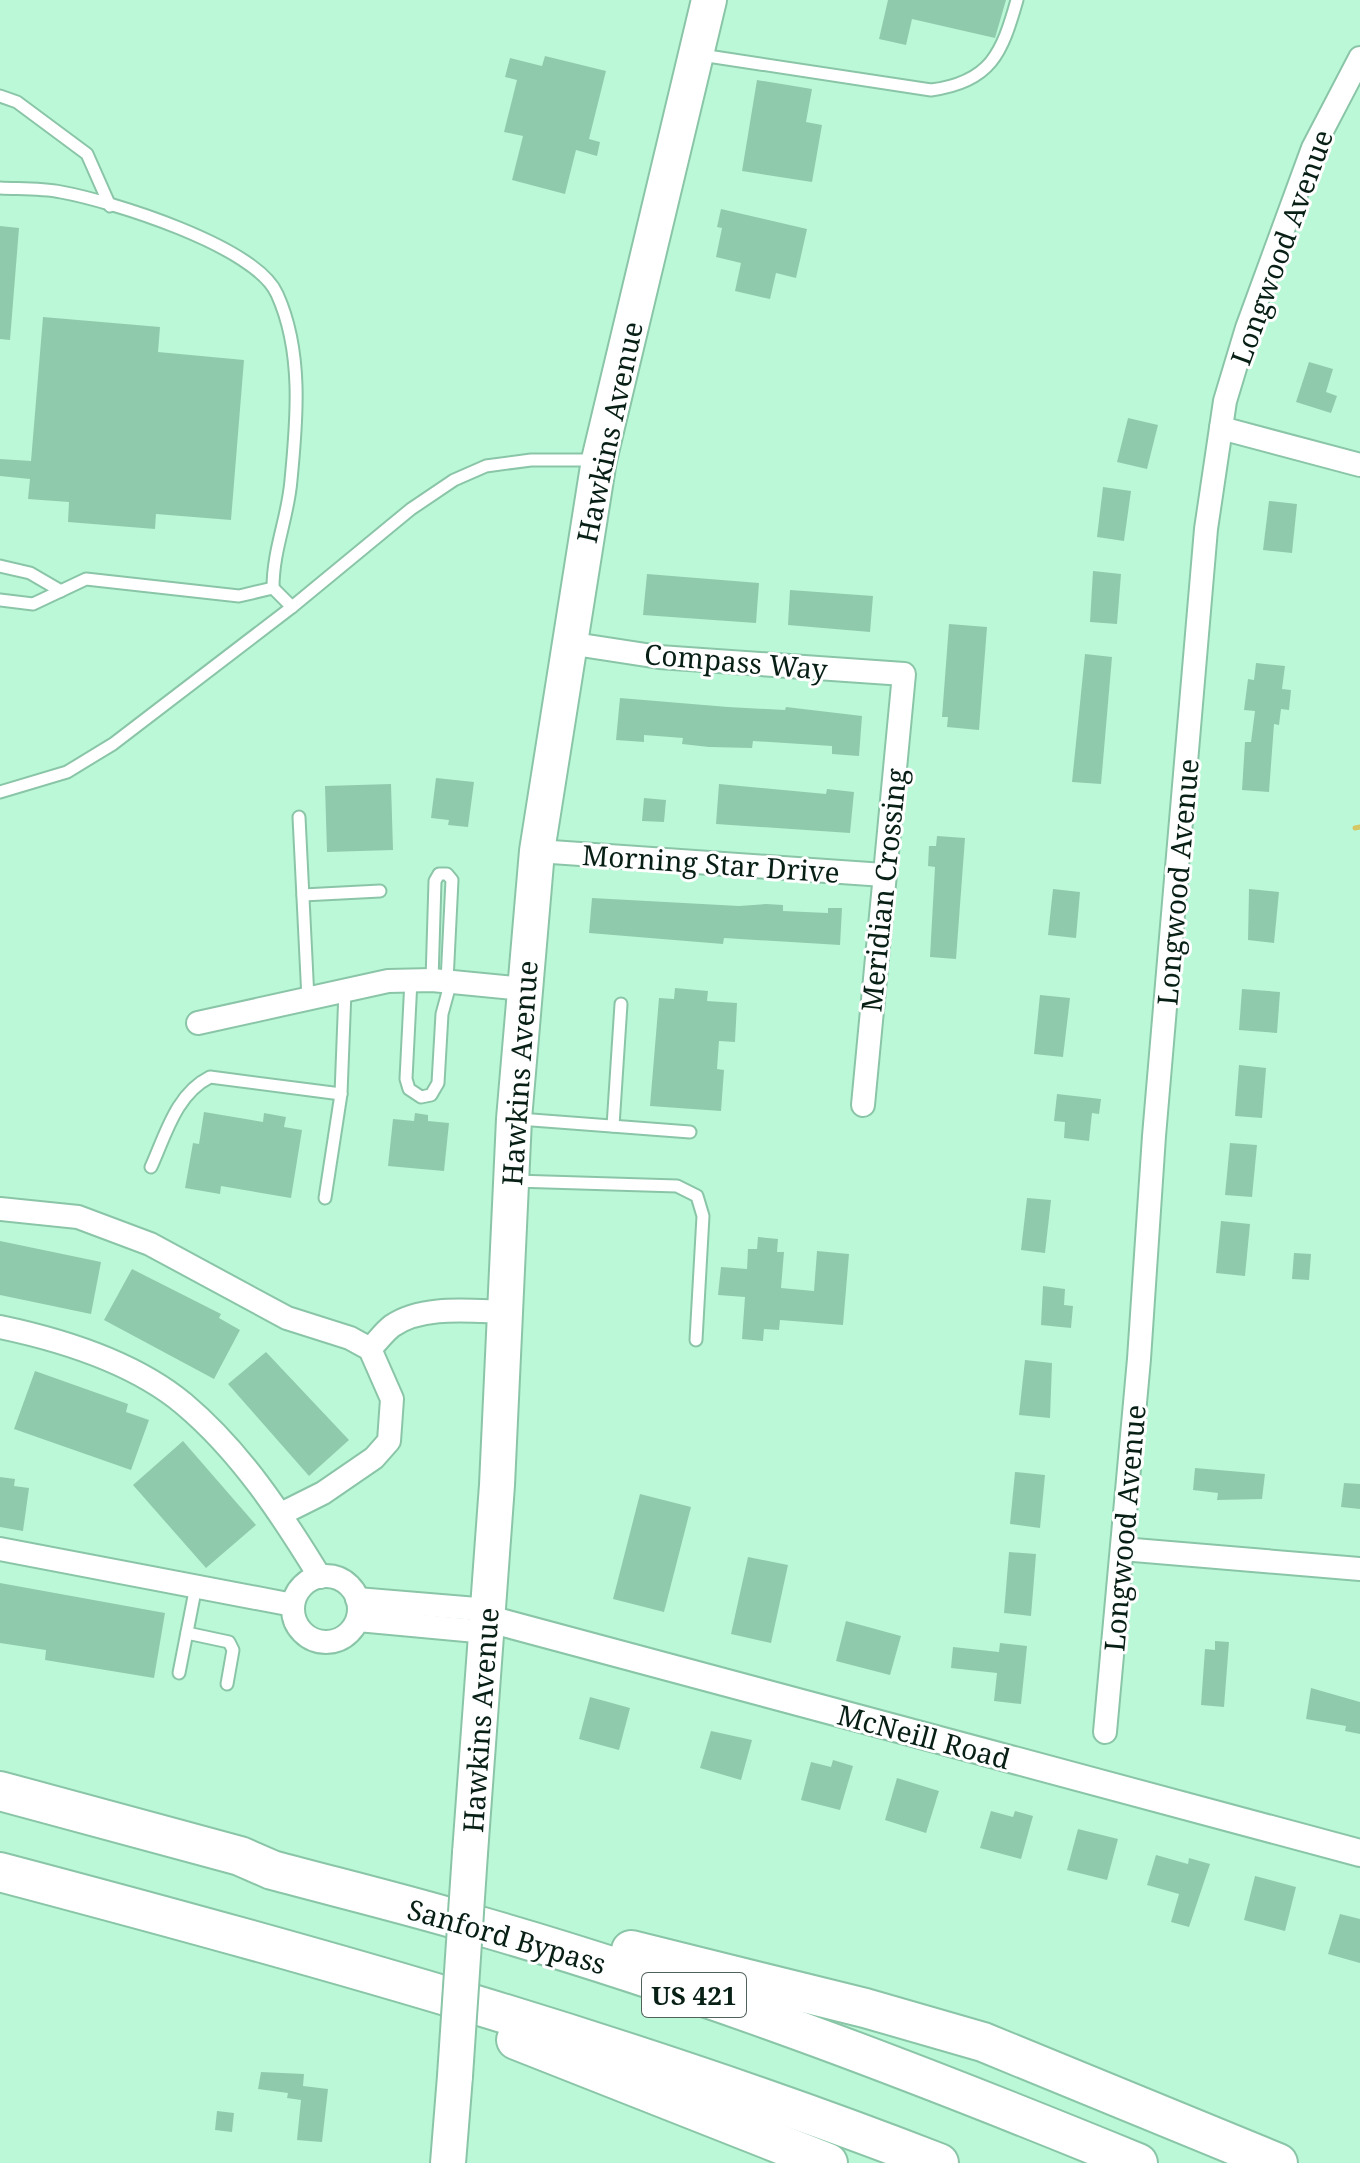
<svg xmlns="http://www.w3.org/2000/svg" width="1360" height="2163" font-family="'Noto Serif',serif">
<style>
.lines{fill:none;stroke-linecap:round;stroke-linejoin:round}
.stream{stroke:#d5c764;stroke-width:5}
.building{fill:#90caac}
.service-casing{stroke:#8ac5a7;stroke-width:15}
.minor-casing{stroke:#8ac5a7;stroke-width:26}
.tertiary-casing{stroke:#8ac5a7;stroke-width:30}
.primary-casing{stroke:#8ac5a7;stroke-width:38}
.motorway-casing{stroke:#8ac5a7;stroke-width:42}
.service{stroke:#fff;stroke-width:11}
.minor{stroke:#fff;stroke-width:22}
.tertiary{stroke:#fff;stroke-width:26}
.primary{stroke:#fff;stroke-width:34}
.motorway{stroke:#fff;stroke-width:38}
.primary-bridge-casing{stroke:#8ac5a7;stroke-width:38;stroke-linecap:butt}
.primary-bridge{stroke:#fff;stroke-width:34}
.labels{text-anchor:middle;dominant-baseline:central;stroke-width:6;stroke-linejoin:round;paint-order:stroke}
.shield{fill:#fff;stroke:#51625a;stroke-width:2}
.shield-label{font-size:26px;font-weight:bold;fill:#071f14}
.street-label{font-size:28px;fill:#071f14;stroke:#fff}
</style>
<rect width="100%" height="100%" fill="#bbf8d8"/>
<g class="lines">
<polyline class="stream" points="1355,828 1360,827"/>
</g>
<g class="building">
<polygon points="888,0 1006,0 995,38 912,19 906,45 879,39"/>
<polygon points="545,56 606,71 589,139 600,142 597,156 576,150 565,194 512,180 523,136 504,132 517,80 505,77 510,58 542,66"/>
<polygon points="757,80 812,89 806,122 822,125 812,182 742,171"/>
<polygon points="721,209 807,229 796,278 776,273 770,299 735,291 741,263 716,257 722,228 717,227"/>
<polygon points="0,226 19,228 10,340 0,339"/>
<polygon points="43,317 160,327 158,352 244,360 231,520 156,514 155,529 68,522 69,502 28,499 30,479 0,476 0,459 31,461"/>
<polygon points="1309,362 1333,369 1326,392 1337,396 1331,413 1296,402"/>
<polygon points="1128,418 1158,425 1147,469 1117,462"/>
<polygon points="1103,487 1131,491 1124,541 1097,537"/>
<polygon points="1269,501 1297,504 1292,553 1263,550"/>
<polygon points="1093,571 1121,574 1117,624 1090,622"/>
<polygon points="647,574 759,583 756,623 643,615"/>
<polygon points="790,590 873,596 870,632 788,625"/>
<polygon points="949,624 987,627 979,730 947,727 948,717 942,717"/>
<polygon points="1085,654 1112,657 1101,784 1072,782"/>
<polygon points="1256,663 1285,666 1282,689 1291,690 1289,710 1281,709 1279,725 1274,724 1269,792 1242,790 1245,742 1251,742 1255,711 1244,710 1248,679 1254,680"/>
<polygon points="620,698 728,707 785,710 786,707 862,716 859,756 832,754 832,746 753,741 752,748 709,747 682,744 683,738 644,735 644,742 616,740"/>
<polygon points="436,778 474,782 468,827 448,825 449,820 431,818"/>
<polygon points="391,784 393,850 327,852 325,786"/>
<polygon points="719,784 826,794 827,789 854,792 850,833 716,824"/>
<polygon points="644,798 666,800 664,822 642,821"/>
<polygon points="937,836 965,838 956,959 930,957 935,867 928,866 929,846 936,846"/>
<polygon points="1053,889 1080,892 1076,938 1048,935"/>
<polygon points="1249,889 1279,892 1274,943 1248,940"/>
<polygon points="592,898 739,906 766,904 783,905 783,911 828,913 828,908 842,908 840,945 724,938 723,944 589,933"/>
<polygon points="675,988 708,991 707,1001 737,1003 735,1042 719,1041 717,1069 724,1070 721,1111 650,1106 659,998 674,999"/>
<polygon points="1242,989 1280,992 1277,1033 1239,1030"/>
<polygon points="1040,995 1070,998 1063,1057 1034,1054"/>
<polygon points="1239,1065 1266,1068 1262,1118 1235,1116"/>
<polygon points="1057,1094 1101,1099 1099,1114 1092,1113 1089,1141 1064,1138 1065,1122 1054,1121"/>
<polygon points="204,1112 263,1122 264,1113 286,1117 284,1127 302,1130 291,1198 221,1186 220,1194 185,1188 193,1143 199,1144"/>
<polygon points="415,1113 428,1115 428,1121 449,1123 444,1171 388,1166 393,1119 414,1121"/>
<polygon points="1230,1143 1257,1145 1252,1197 1225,1195"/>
<polygon points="1027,1198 1051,1200 1045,1253 1021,1250"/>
<polygon points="1221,1221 1250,1224 1245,1276 1216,1273"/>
<polygon points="758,1237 778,1239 777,1252 784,1252 781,1288 814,1291 817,1251 849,1254 843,1325 780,1320 779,1330 764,1329 763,1341 742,1339 745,1297 718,1295 721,1267 747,1269 748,1249 757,1249"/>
<polygon points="0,1241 101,1262 91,1314 0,1295"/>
<polygon points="1294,1253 1311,1254 1309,1280 1292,1279"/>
<polygon points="132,1269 221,1314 219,1318 240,1330 214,1379 104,1320"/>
<polygon points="1043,1286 1065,1289 1064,1305 1073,1306 1071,1328 1041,1325"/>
<polygon points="266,1352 349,1440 309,1476 228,1384"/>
<polygon points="1025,1360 1052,1363 1050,1418 1019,1415"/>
<polygon points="35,1371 128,1404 126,1412 149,1420 131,1470 14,1429"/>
<polygon points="183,1441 256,1525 206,1568 133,1485"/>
<polygon points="1195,1468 1265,1474 1262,1499 1217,1500 1218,1493 1193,1490"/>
<polygon points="1015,1472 1045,1475 1040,1528 1010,1524"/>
<polygon points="0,1477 15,1479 14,1486 29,1488 23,1531 0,1527"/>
<polygon points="1344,1483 1360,1484 1360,1509 1341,1507"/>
<polygon points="640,1494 691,1507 664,1612 613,1599"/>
<polygon points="1009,1552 1036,1554 1031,1616 1004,1613"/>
<polygon points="748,1557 788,1565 771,1643 731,1634"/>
<polygon points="0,1583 165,1613 154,1678 45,1660 46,1650 0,1643"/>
<polygon points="846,1621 901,1636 890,1675 836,1661"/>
<polygon points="1215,1641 1229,1642 1224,1707 1201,1705 1205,1649 1215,1650"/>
<polygon points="1000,1643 1027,1646 1021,1704 994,1701 997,1673 951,1668 953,1647 999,1652"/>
<polygon points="1311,1688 1360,1702 1360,1734 1345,1731 1346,1726 1306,1719"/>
<polygon points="590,1697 630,1708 619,1750 579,1739"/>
<polygon points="711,1731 752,1740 741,1780 700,1768"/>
<polygon points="833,1760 853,1766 840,1810 801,1800 811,1762 831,1767"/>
<polygon points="897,1778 939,1791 926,1833 885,1820"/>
<polygon points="991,1811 1013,1817 1015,1811 1033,1816 1021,1859 980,1848"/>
<polygon points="1078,1829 1118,1839 1107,1880 1067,1870"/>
<polygon points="1156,1855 1188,1864 1189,1858 1210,1864 1189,1927 1171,1922 1179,1894 1147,1885"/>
<polygon points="1255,1876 1296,1887 1285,1931 1244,1920"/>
<polygon points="1340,1914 1360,1919 1360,1963 1328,1954"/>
<polygon points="261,2072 304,2074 303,2086 328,2089 322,2142 297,2140 301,2100 287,2098 288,2093 258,2089"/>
<polygon points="217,2111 234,2113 232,2132 215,2130"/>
</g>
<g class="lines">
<defs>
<g id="service">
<path d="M701 55 931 90C991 82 1002 53 1017 0"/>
<polyline points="0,96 17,102 87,154 110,206"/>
<path d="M0 188C20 189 41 188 61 192 111 201 256 246 277 294 303 351 297 419 291 480 288 518 273 549 273 588"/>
<polyline points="0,566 30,573 61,591"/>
<polyline points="0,600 33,604 86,579 239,596 273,588 292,607"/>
<polyline points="0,792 67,772 113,744 292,607 411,509 454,480 486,466 531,460 595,460"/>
<polyline points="299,817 308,999"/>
<polyline points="303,895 380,891"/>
<polyline points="411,980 406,1079 409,1089 421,1097 431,1095 438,1083 442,1014 451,981"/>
<polyline points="432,980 435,881 439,874 447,874 452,880 447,981"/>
<polyline points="519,1119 690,1132"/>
<polyline points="613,1126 621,1004"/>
<path d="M151 1167C166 1134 176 1094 210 1077L341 1094"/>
<polyline points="515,1181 677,1186 697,1196 703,1216 696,1340"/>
<polyline points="325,1198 341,1094 345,991"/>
<polyline points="187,1633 229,1642 233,1650 227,1684"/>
<polyline points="179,1673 196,1586"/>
</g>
<g id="minor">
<polyline points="1221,428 1360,465"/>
<polyline points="568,643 659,657 904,674 863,1105"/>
<polyline points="537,851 884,875"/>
<polyline points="198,1023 388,981 432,980 524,989"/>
<polyline points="0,1209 78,1217 150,1244 287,1318 350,1338 370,1349 392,1399 389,1441 374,1458 323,1493 281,1514"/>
<path d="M0 1327C62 1340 135 1363 184 1404 241 1452 282 1515 320 1577"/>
<path d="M370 1349C377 1342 384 1332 392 1326 422 1305 470 1311 505 1312"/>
<polyline points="0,1549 293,1605"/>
<polyline points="1122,1549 1360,1569"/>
<circle cx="326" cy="1609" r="33"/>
<polyline points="357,1599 489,1610"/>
<polyline points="358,1620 487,1632"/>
<polyline points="1105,1732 1139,1359 1154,1136 1206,529 1225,401 1247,328 1313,148 1360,58"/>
</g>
<polyline id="tertiary" points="489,1619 1360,1853"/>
<g id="primary">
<polyline points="470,1853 497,1485 514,1119 537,851 599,460 709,0"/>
<polyline points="448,2163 455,2076"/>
</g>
<g id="motorway">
<path d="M0 1791 240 1856 272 1870C343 1889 413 1906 483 1927 706 1991 923 2075 1138 2163"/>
<path d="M0 1872C318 1956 633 2044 939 2163"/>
<polyline points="631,1950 865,2008 983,2042 1278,2163"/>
<polyline points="516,2040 828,2163"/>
</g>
</defs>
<use href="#service" class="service-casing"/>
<use href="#minor" class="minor-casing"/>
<use href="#tertiary" class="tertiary-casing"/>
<use href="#primary" class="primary-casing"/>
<use href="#motorway" class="motorway-casing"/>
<use href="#service" class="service"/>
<use href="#minor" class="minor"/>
<use href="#tertiary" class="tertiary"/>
<use href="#primary" class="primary"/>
<use href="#motorway" class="motorway"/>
<defs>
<polyline id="primary-bridge" points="455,2076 470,1853"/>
</defs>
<use href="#primary-bridge" class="primary-bridge-casing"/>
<use href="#primary-bridge" class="primary-bridge"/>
</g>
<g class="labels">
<rect class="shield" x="642" y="1973" width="104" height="44" rx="6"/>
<g class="shield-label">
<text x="694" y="1995">US 421</text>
</g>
<g class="street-label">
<text transform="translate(1281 247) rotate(-70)">Longwood Avenue</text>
<text transform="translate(609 432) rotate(-78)">Hawkins Avenue</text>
<text transform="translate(736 661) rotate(5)">Compass Way</text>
<text transform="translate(711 863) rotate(4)">Morning Star Drive</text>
<text transform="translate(1177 882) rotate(-85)">Longwood Avenue</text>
<text transform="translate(883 890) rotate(-84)">Meridian Crossing</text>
<text transform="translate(519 1073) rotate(-86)">Hawkins Avenue</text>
<text transform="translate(1124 1528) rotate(-85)">Longwood Avenue</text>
<text transform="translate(480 1720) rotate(-86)">Hawkins Avenue</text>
<text transform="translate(924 1736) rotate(15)">McNeill Road</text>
<text transform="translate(507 1936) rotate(16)">Sanford Bypass</text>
</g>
</g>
</svg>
